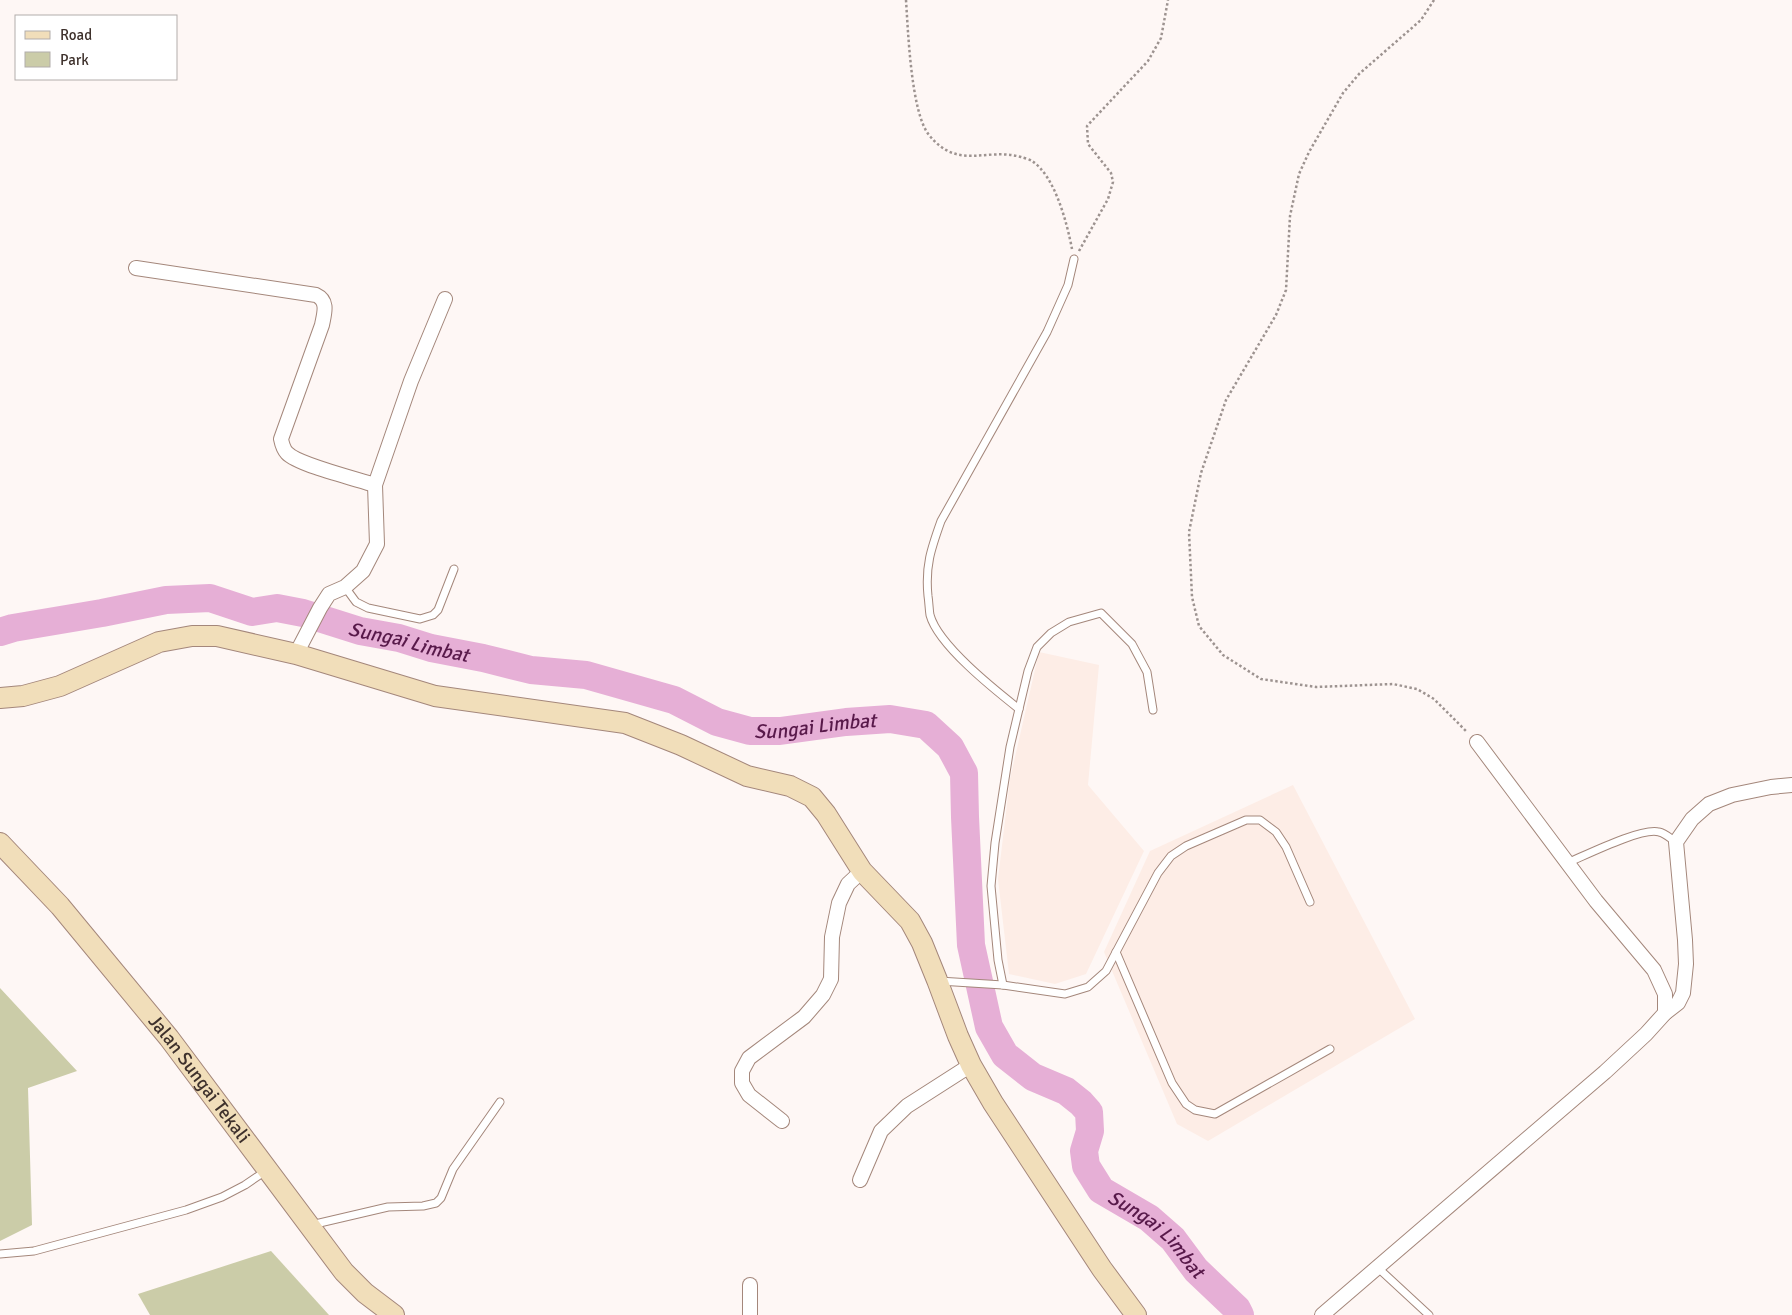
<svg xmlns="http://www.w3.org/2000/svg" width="1792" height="1315" font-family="Signika,sans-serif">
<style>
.built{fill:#fdede6}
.green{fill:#cbcca8}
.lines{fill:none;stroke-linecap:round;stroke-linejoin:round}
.river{stroke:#e6afd6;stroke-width:28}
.lane-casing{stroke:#a4877b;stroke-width:9}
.street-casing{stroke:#a4877b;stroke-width:16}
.secondary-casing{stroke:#a4877b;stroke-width:22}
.path{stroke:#9d9390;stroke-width:2.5;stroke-dasharray:2.5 2.5;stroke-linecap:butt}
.lane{stroke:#fff;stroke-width:7}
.street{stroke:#fff;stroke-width:14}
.secondary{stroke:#f1deba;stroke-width:20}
.labels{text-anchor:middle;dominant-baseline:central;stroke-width:5;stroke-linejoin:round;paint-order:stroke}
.street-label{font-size:19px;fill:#3e312c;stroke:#fff}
.water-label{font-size:20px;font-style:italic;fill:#58194a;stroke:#fff}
</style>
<rect width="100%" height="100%" fill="#fef7f5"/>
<g class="built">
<polygon points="1039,652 1099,665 1088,785 1144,851 1086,974 1055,984 1009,974 998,879 1010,779"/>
<polygon points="1293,785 1415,1019 1208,1141 1177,1124 1104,952 1150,851"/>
</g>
<g class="green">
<polygon points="0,988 77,1071 28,1088 32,1225 0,1241"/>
<polygon points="271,1251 329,1315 150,1315 138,1294"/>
</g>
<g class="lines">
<path class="river" id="s1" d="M0 632 13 628 102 613 166 600 210 598 252 612 277 608 303 613 360 631 399 638 431 648 483 658 531 670 586 675 674 700 717 722 750 731H780L846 722 890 719 926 725 950 747 964 773 965 817 971 945 989 1027 1005 1055 1033 1077 1066 1091 1081 1103 1089 1112 1090 1131 1084 1151 1086 1166 1101 1190 1149 1218 1173 1239 1196 1270 1237 1309 1240 1315"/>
<defs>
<g id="lane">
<polyline points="345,587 356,602 368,608 420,619 433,615 438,610 454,569"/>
<path d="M1019 709C995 690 938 645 930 615 929 609 929 602 928 596 925 566 931 549 941 521L1047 332 1068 285 1074 259"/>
<path d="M1567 863C1586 855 1642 827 1659 832 1665 833 1671 839 1676 842"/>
<polyline points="1116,952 1172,1083 1186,1104 1195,1110 1215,1114 1330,1049"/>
<polyline points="939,981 1003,985 1065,994 1088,987 1106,971 1158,873 1171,856 1186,846 1246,820 1260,820 1276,832 1286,847 1310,902"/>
<polyline points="1003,985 998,960 991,886 995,843 1010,747 1028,671 1037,647 1051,633 1069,622 1101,613 1132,644 1147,672 1153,710"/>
<polyline points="311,1225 388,1207 423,1206 436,1203 441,1198 453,1169 500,1102"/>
<polyline points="0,1254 34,1251 186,1210 222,1197 245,1185 267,1170"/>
<polyline points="1377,1267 1429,1315"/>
</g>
<g id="street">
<path d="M136 268 316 295C329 301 324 314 322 325L281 439C282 444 283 449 287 453 298 465 357 479 375 485"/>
<polyline points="296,654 320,608 329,594 345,587 363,571 377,544 375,485 411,381 445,299"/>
<polyline points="1477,742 1596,901 1654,970 1665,994 1665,1013"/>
<polyline points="782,1121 749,1095 742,1083 742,1071 749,1058 804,1017 823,995 831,979 832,937 839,903 848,884 862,871"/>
<polyline points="860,1180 881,1131 907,1106 971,1065"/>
<polyline points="750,1315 750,1285"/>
<polyline points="1322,1315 1605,1072 1646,1034 1665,1013 1678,1003 1683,993 1686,964 1685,940 1676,842 1692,819 1709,804 1732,795 1771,787 1792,785"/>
</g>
<g id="secondary">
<polyline points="0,698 23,696 60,686 159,642 192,636 217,636 296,654 435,696 625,723 681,745 747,776 790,786 812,797 826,814 862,871 910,921 922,943 937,980 958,1036 971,1065 993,1103 1102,1269 1136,1315"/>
<path id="s2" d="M0 843 60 906 169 1038 344 1272 365 1293 394 1315"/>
</g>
</defs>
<use href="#lane" class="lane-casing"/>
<use href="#street" class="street-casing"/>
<use href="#secondary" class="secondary-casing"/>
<g class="path">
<path d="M906 0C908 30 911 113 929 135 958 171 986 147 1021 157 1024 158 1029 159 1032 161 1055 176 1067 223 1072 249"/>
<polyline points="1434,0 1421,20 1359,74 1343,93 1309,152 1299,174 1290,216 1286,290 1276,315 1226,400 1201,473 1189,532 1192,597 1199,626 1223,655 1261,679 1316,687 1393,684 1417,689 1434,699 1467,732"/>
<polyline points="1079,251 1108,199 1113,182 1111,173 1088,144 1087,126 1148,61 1161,38 1168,0"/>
</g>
<use href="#lane" class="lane"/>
<use href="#street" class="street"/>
<use href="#secondary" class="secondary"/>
</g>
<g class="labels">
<g class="street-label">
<text stroke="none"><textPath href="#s2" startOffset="309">Jalan Sungai Tekali</textPath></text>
</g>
<g class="water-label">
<text stroke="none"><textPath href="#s1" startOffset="419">Sungai Limbat</textPath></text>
<text stroke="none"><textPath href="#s1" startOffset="839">Sungai Limbat</textPath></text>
<text stroke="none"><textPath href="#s1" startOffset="1559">Sungai Limbat</textPath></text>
</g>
</g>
<rect x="15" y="15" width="162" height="65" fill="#ffffff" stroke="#b2adab"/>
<rect x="25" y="31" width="25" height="8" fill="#f1deba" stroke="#b2adab"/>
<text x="60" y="40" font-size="15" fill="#3e312c">Road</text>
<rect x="25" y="52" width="25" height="15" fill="#cbcca8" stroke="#b2adab"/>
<text x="60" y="65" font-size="15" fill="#3e312c">Park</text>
</svg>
